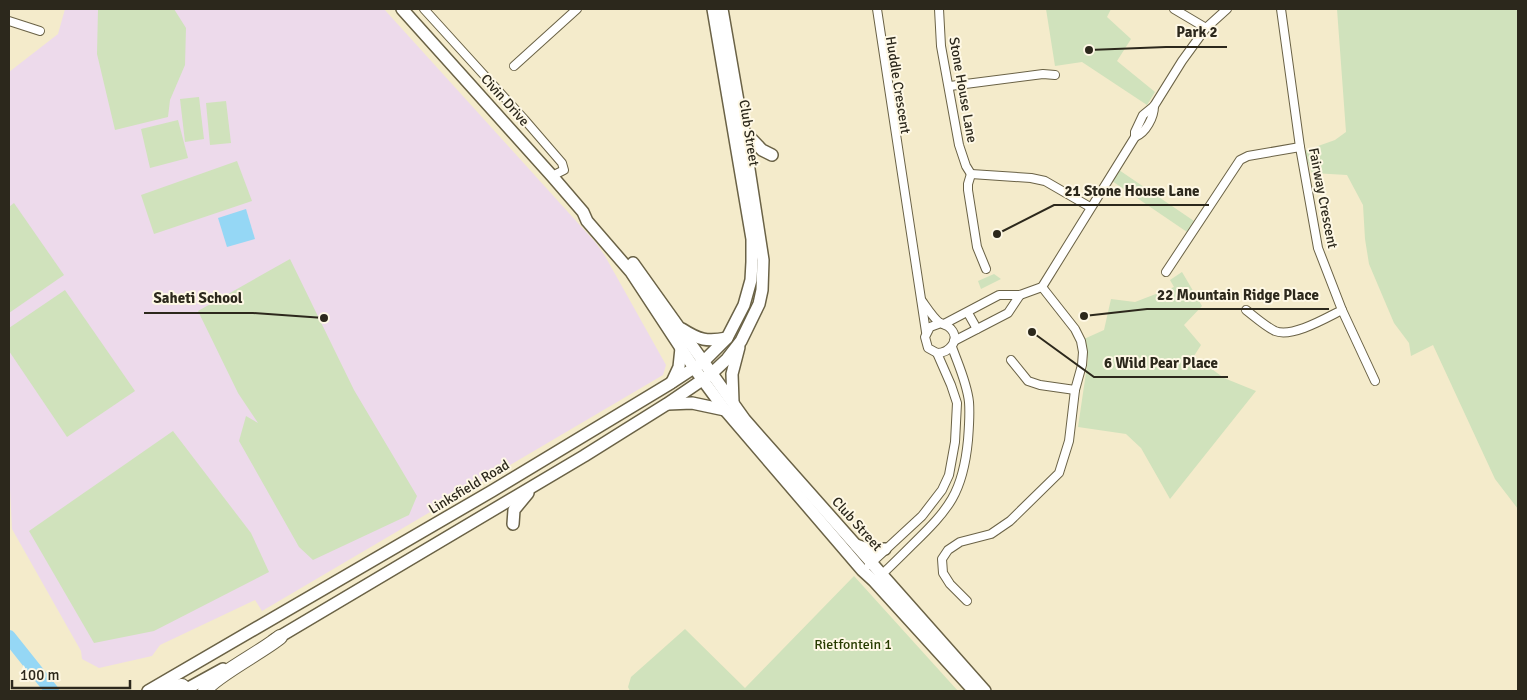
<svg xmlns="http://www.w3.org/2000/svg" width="1527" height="700" font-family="Signika,sans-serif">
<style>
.education{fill:#eddaeb}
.green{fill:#d0e2bc}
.water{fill:#95d7f5}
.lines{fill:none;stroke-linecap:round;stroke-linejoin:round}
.river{stroke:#95d7f5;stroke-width:14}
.minor-casing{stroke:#6a6246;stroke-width:10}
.secondary-casing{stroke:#6a6246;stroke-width:14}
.motorway-casing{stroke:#6a6246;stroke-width:16}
.minor{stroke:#fff;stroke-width:8}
.secondary{stroke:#fff;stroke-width:11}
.motorway{stroke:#fff;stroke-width:14}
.labels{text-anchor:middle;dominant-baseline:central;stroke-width:4;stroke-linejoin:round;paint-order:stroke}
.street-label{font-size:14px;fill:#2c281c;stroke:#fef8e5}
.park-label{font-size:14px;fill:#283c00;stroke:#fef8e5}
.leader{fill:none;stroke:#2c281c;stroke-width:2}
.callout-dot{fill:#2c281c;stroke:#fef8e5;stroke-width:2}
.callout-label{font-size:15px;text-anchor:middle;font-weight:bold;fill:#2c281c;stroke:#fef8e5;stroke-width:4;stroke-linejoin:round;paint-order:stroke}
</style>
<rect width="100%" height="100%" fill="#f4ebcb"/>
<polygon class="education" points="65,9 384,9 596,243 605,256 666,365 663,375 262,611 255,600 160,645 152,656 99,668 82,659 81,651 12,529 9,470 9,72 58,34"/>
<g class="green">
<polygon points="98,9 174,9 186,28 185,65 170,100 168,117 115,130 97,54"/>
<polygon points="1046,9 1111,9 1107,17 1131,39 1117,61 1155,92 1147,105 1082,62 1055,66"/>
<polygon points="1337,9 1518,9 1518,509 1495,479 1433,345 1411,356 1409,343 1394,323 1369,264 1365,239 1363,205 1347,175 1312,173 1304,151 1335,140 1346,132"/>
<polygon points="199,97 204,139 185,142 180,99"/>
<polygon points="226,101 231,143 210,145 206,103"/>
<polygon points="178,120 188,158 150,168 141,129"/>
<polygon points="237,161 252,201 154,234 141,195"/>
<polygon points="1119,170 1194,221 1187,232 1112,181"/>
<polygon points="14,203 64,275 9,313 9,207"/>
<polygon points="290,259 354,390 417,496 409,515 313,560 299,547 239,441 246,416 258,423 238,393 198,311"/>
<polygon points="1182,272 1202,306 1184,325 1201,345 1194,356 1224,378 1256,391 1170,499 1141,448 1126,434 1078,427 1088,359 1084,339 1104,330 1111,299 1135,302 1174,287 1170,280"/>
<polygon points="994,274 1001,279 981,289 978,281"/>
<polygon points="65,290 135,391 67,437 9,351 9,328"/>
<polygon points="173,431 251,533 269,572 154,631 94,643 29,531"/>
<polygon points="854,576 958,691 630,691 628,687 631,677 685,629 745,688"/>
</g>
<polygon class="water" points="246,209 255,239 227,247 218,218"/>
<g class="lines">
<polyline class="river" points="9,637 52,691"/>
<defs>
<g id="minor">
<polyline points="424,9 524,119 562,163 564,170 552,176"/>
<polyline points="877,9 926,332"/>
<polyline points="939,9 941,46 959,145 966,166 971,174"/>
<polyline points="1174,9 1206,28"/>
<polyline points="1281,9 1300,147 1318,248 1342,310 1375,381"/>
<polyline points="9,21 40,31"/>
<polyline points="514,66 577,9"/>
<polyline points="950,86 1043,74 1055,75"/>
<path d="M1135 137C1146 133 1154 117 1154 106"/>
<polyline points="971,174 1031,178 1045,181 1090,207"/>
<polyline points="971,174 968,184 968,190 977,247 986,269"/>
<polyline points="1166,272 1240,160 1248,156 1300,147"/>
<path d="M922 301C927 308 934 319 940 323 944 325 948 325 951 329 961 340 949 353 937 353L928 348 925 337 930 327 941 323"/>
<path d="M1246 310C1255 317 1265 326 1275 331 1292 338 1326 318 1342 310"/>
<polyline points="968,313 977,329"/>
<polyline points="944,324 999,295 1020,295 1042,287 1135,137 1135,132 1143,115 1154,106 1182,61 1206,28 1227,9"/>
<polyline points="954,341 1008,313 1020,295"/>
<polyline points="1011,360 1028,381 1040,385 1075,390"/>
<polyline points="869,565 922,516 942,490 949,475 955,442 957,403 951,385 937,353"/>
<path d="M879 577C890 567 901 556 912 545 949 509 963 493 968 440 969 427 970 415 969 402 967 383 958 364 952 347"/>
<polyline points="967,601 950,584 943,573 942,559 948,550 960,542 991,534 1010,521 1059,473 1069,441 1075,390 1082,365 1083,352 1081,341 1075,329 1042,287"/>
</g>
<g id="secondary">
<polyline points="402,9 552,176 583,212 587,221 631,272 694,368 725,410 862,570 874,581 974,691"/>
<polyline points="743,130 762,150 772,155"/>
<polyline points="633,263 745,420 985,691"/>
<path d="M682 329C699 340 707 342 727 338"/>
<polyline points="672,382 679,367 681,348"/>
<polyline points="733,402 732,374 739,347"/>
<polyline points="668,404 692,403 725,410"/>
<polyline points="513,524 514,510 528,493"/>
<polyline points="856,545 873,551 885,549"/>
<polyline points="274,640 584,456 667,404 711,374 727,359 741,341 759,304 762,290 763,260 743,130 722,9"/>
<polyline points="148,691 492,491 671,383 703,362 727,338 744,305 751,280 752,262 752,239 713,9"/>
<polyline points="183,691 223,669"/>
</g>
<g id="motorway">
<polyline points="166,688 182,686 187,691"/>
<path d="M205 691C211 678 265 650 280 637"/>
</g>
</defs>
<use href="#minor" class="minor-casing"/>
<use href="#secondary" class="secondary-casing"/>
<use href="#motorway" class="motorway-casing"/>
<use href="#minor" class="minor"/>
<use href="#secondary" class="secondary"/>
<use href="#motorway" class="motorway"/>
</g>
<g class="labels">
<g class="street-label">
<text transform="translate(898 85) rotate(81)">Huddle Crescent</text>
<text transform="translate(963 90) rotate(80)">Stone House Lane</text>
<text transform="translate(505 100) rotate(48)">Civin Drive</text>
<text transform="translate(749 133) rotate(81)">Club Street</text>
<text transform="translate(1323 198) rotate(79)">Fairway Crescent</text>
<text transform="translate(469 487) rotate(-31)">Linksfield Road</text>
<text transform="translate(857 524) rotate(48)">Club Street</text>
</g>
<g class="park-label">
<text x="853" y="644">Rietfontein 1</text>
</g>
</g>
<path class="leader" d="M1089 50L1166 47H1227M997 234L1054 205H1209M1084 316L1147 309H1329M324 318L253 313H144M1032 332L1094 377H1228"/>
<g class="callout-dot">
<circle cx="1089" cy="50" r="5"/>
<circle cx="997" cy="234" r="5"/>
<circle cx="1084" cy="316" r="5"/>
<circle cx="324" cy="318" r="5"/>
<circle cx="1032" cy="332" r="5"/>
</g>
<g class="callout-label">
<text x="1197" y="37">Park 2</text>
<text x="1132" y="196">21 Stone House Lane</text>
<text x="1238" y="300">22 Mountain Ridge Place</text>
<text x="198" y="303">Saheti School</text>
<text x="1161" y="368">6 Wild Pear Place</text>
</g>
<rect width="1527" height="700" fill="none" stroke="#2c281c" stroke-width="20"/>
<path d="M12 680v8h118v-8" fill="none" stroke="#2c281c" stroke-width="2.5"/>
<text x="20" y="680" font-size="15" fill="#2c281c" stroke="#fef8e5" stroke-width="4" paint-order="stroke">100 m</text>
</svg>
